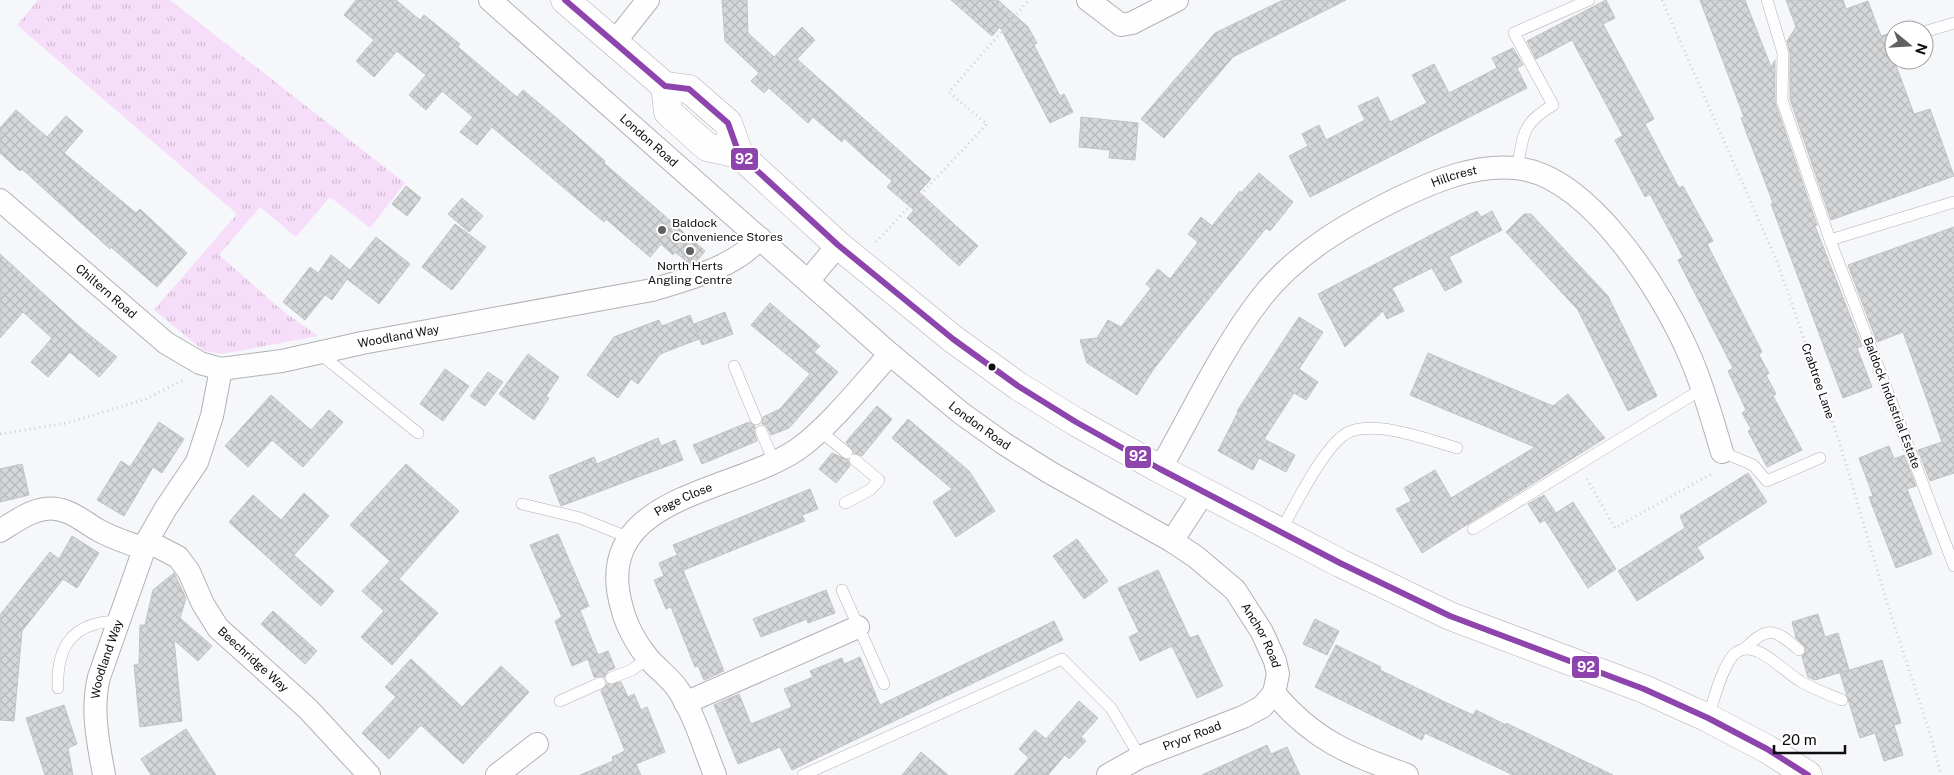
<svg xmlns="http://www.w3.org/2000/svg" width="1954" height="775" font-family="'Public Sans',sans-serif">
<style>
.grass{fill:url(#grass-tufts)}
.building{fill:url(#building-cross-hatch);stroke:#c1c3c5}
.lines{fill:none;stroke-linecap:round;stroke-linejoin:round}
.lane-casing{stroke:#b1b2b4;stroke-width:12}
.street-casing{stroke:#b1b2b4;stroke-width:24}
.secondary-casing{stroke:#b1b2b4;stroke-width:29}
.path{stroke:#d0d0d0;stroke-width:3;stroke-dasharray:1 4;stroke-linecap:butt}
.lane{stroke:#fefefe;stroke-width:11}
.street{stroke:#fefefe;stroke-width:22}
.secondary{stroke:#fefefe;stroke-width:28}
.bus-1-casing{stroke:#fff;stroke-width:10}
.bus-1{stroke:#8e44ad;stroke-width:6}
.poi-dot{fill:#5f6062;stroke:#fff;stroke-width:2}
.bus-dot{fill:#0e0e10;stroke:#fff;stroke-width:2}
.labels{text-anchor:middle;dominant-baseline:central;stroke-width:4;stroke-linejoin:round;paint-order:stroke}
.street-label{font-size:12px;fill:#0e0e10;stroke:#fff}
.poi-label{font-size:12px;fill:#0e0e10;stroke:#fff;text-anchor:start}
.line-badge{stroke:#fff;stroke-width:2}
.badge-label{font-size:14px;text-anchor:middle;font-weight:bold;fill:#fff}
</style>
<defs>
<pattern id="grass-tufts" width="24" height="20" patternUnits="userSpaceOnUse" patternTransform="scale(1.25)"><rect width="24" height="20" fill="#f6ddf9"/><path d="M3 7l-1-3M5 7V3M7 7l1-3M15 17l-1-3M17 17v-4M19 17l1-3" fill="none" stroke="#d2bcd4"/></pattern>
<pattern id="building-cross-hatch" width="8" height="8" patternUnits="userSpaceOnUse" patternTransform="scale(1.25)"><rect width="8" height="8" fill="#d5d7d8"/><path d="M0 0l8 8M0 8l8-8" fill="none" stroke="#b6b7b8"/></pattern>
</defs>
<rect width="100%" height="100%" fill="#f5f7fa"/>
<polygon class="grass" points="38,0 170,0 405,183 370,228 330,197 296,237 260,207 219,255 284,312 318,336 222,354 204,351 154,310 237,214 17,25"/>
<g class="building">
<polygon points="356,0 396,0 420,20 424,15 460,44 458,47 517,97 523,90 559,120 605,161 604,163 705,251 696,262 690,264 675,252 673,255 661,244 650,257 606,219 604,222 492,127 477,145 460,132 473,117 442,91 426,110 409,95 426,75 397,51 374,77 356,61 374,40 344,15"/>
<polygon points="722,0 747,0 748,33 774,57 802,27 815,40 797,59 931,179 919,192 978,246 959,266 907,218 914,210 887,187 892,181 868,160 844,138 842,142 813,117 808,123 769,88 764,93 751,81 759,73 725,41"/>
<polygon points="951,0 998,0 1028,27 1037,43 1034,45 1060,96 1064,94 1073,112 1050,123 1000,27 992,36"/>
<polygon points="1283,0 1346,0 1233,57 1164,138 1141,119 1215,33"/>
<polygon points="1606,0 1615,18 1603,24 1654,119 1645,124 1679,188 1683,186 1713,241 1707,244 1762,352 1759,355 1769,373 1766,375 1776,394 1773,396 1802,450 1767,467 1748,431 1751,429 1742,413 1746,410 1728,371 1733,368 1678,260 1683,257 1650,194 1645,197 1615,140 1623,136 1572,40 1536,59 1527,41"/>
<polygon points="1700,0 1745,0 1771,67 1775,60 1775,102 1817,225 1815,226 1862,346 1857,348 1872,387 1843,398 1771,204 1773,203 1741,118 1744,117"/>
<polygon points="1786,0 1843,0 1846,9 1868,1 1881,36 1894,32 1894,60 1914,114 1930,109 1954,176 1831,220 1790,99 1790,53 1787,41 1796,27"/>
<polygon points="1513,48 1523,65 1517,68 1527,88 1310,197 1289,156 1308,146 1302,134 1319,125 1326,140 1365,120 1358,106 1378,97 1390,122 1427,103 1412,75 1434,64 1449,93 1497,68 1492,58"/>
<polygon points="16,110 47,137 66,116 83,131 64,153 136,213 140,209 187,253 157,287 111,247 110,249 22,169 20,171 0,153 0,128"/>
<polygon points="1081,117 1138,123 1135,160 1109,158 1110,150 1079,147"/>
<polygon points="1259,173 1293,202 1270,231 1266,228 1184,330 1153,370 1137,395 1087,363 1080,340 1097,338 1108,320 1121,327 1151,288 1146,284 1158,269 1170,279 1198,242 1188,234 1201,217 1212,226 1240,191 1241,193"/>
<polygon points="406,186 421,198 407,216 392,204"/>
<polygon points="462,198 483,216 469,232 448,214"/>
<polygon points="1477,211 1481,217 1492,211 1502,230 1449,257 1462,282 1445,291 1432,268 1392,288 1404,311 1387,319 1383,311 1345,347 1318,294"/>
<polygon points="1524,214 1531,214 1608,296 1657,396 1628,411 1578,310 1506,232"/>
<polygon points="455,224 486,247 452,290 422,267"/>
<polygon points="1954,227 1954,473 1930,481 1918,450 1942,442 1903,332 1877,342 1848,265"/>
<polygon points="376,237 410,264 379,304 347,279 332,300 325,295 305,320 283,302 310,267 318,273 331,255 350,270"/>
<polygon points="0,254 81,328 117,357 99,377 70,352 48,377 31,362 52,338 23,312 0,338"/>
<polygon points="770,303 820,346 814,352 838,372 789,428 771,435 766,425 762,424 763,417 780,409 810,374 751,325"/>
<polygon points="725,312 733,334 702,345 694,324"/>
<polygon points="690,315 699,339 660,354 638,384 631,379 618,398 587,375 614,337 659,320 662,326"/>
<polygon points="1299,317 1323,332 1299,369 1318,382 1306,400 1294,393 1264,439 1295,455 1286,472 1259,458 1253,470 1218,451 1238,412 1237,411"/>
<polygon points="1428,353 1553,406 1568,394 1605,438 1422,553 1396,509 1411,501 1404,488 1435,470 1451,498 1535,447 1410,395"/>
<polygon points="528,354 559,377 546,396 549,398 534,420 499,394"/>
<polygon points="445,369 469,386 443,421 420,404"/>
<polygon points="488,372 503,382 485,406 470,396"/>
<polygon points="271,395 311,430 329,410 343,422 303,467 272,440 248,467 225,446"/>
<polygon points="877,406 892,419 862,456 854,453 846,442"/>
<polygon points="908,419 969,471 995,511 956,537 933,502 952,489 892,438"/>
<polygon points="159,422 184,439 162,473 153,467 124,516 97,500 121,461 130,467"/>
<polygon points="749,422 755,426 754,431 757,441 702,464 693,445"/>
<polygon points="658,438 661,446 675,440 683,460 561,506 549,476 594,457 597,464"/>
<polygon points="1889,446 1894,459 1904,455 1916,486 1907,489 1932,554 1896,568 1869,497 1873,496 1859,458"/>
<polygon points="832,453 848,460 850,466 836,483 819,469"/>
<polygon points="22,464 29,495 0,502 0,469"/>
<polygon points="406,464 459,511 399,579 438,613 392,665 361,637 384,611 362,591 390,561 350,525"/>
<polygon points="1748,473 1767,502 1697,547 1704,558 1637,601 1618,571 1685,528 1680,516"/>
<polygon points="810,489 818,509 802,515 805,521 684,570 673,545"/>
<polygon points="304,493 329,516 294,555 334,591 321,606 229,522 253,495 281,520"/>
<polygon points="1544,495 1556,513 1540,523 1528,504"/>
<polygon points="1573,502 1616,569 1588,588 1545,520"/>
<polygon points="558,534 589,606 580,610 598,655 608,651 615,668 608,671 604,677 594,677 588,659 572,666 555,621 562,617 530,545"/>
<polygon points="72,536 99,553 77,588 63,579 22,631 14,721 0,720 0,615 50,552 59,559"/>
<polygon points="1077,539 1108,581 1084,599 1053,556"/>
<polygon points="677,555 724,671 704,680 698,666 695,667 671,607 666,609 654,580 664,576 659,563"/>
<polygon points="1158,570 1190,638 1198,635 1223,686 1197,698 1172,646 1140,661 1129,637 1139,632 1118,588"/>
<polygon points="174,573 186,598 180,618 212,646 198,661 174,640 182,721 140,727 134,665 139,664 140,625 145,625 153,590"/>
<polygon points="826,590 835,613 808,623 807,619 761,637 753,619"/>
<polygon points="273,611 317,651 305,664 261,624"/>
<polygon points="1818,614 1825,637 1838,633 1849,670 1815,680 1808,677 1802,657 1806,648 1796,638 1792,622"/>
<polygon points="1315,619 1339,631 1327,655 1303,644"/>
<polygon points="1054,621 1063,640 792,770 780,747 738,764 714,705 739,694 751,724 792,707 784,689 813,677 810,671 842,658 844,664 860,657 880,705"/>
<polygon points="1336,645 1381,667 1380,670 1445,702 1473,715 1476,710 1506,725 1506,723 1613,775 1513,775 1425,733 1422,740 1315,687"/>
<polygon points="411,659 462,707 501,666 529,692 463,764 421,725 389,759 362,733 396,697 385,687"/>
<polygon points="1882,660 1901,723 1894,725 1903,755 1884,761 1875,733 1860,738 1840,673"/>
<polygon points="621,682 628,697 634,694 641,710 647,707 665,752 636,764 641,775 580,775 613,761 612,757 625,751 601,691 607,684"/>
<polygon points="1079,701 1098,718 1081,737 1086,741 1069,759 1065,755 1048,775 1014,775 1029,758 1019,749 1035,730 1046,739"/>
<polygon points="64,705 77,744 68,748 73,775 45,775 26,718"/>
<polygon points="186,729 216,775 151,775 141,759"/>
<polygon points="1267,745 1271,754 1287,747 1300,775 1202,775"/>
<polygon points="921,752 948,775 902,775"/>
</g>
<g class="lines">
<defs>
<g id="lane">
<polyline points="1767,0 1783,53 1782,100 1830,240 1954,566"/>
<polyline points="1924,32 1954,23"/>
<path d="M1517 168C1524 134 1521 124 1553 105L1514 33 1589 0"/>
<polyline points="1830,240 1954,202"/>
<polyline points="319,353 418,433"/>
<polyline points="734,366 756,419"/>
<polyline points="819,430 847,453"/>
<polyline points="761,431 774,462"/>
<polyline points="1722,452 1753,465 1767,481 1820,458"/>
<polyline points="845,503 870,490 879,480 855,460"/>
<polyline points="522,504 580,518 630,538"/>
<polyline points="1473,529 1702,389"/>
<path d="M1280 532C1294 508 1325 443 1349 432 1377 420 1429 440 1457 448"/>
<polyline points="842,590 884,684"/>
<path d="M1744 649C1768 626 1774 628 1799 650"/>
<polyline points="611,678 632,670 648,658"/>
<path d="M58 688C56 644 75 621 120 621"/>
<polyline points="560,701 600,683"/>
<path d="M1708 718C1713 703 1723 661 1737 652 1756 639 1784 672 1800 681 1813 689 1828 694 1842 700"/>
<polyline points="803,775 1062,659 1111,708 1140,757"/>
</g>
<g id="street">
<path id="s1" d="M490 0 890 354 961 413 1003 443 1049 472 1172 541 1196 557 1235 590 1262 632 1275 661 1278 674 1274 693 1262 707 1243 717 1140 757 1108 775"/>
<polyline points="1088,0 1121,25 1132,23 1177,0"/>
<polyline points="613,44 648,0"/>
<path id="s2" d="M0 200 166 343 200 363 221 369 282 361 362 343 652 290C688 279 734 268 760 238"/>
<polyline points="808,281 838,245"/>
<path id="s3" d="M1160 469C1193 412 1220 351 1261 298 1297 252 1348 223 1399 198 1435 181 1475 164 1515 168 1589 174 1662 292 1689 354 1703 385 1712 419 1722 452"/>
<path d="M0 531C13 523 29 511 45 509 66 506 81 520 98 530 112 538 129 543 144 549"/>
<path id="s4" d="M147 541 178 557 189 572 203 604 218 628 308 709 369 775"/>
<polyline points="1172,541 1204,492"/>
<path d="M1274 693C1314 741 1350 754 1407 775"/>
<polyline points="685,703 858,627"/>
<path id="s5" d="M104 775C98 742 91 710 99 677L147 541 166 508 197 462 212 416 221 369"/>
<polyline points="497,775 537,744"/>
<path id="s6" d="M715 775C704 748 695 716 679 691 671 678 658 670 648 658 637 645 626 625 622 608 589 495 735 493 798 449 828 428 864 383 890 354"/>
</g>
<g id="secondary">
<polyline points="565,0 665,86 689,89 728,123 739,154 838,245 953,339 1018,386 1076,422 1160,469 1340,563 1450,616 1644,689 1708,718 1767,749 1808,775"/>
<polyline points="665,86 668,112 707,147 739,154"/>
</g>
</defs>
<use href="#lane" class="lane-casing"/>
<use href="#street" class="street-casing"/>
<use href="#secondary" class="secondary-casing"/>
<g class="path">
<polyline points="1662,0 1778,264 1839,441 1888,606 1931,737 1941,775"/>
<polyline points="876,242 987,124 949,92 1029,0"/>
<polyline points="0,434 67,423 146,399 183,380"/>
<polyline points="1587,479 1615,528 1713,473"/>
</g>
<use href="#lane" class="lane"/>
<use href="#street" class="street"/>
<use href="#secondary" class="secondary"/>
<defs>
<polyline id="bus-1" points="565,0 665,86 689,89 728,123 739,154 838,245 953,339 1018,386 1076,422 1160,469 1340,563 1450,616 1644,689 1708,718 1767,749 1808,775"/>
</defs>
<use href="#bus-1" class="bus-1-casing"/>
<use href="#bus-1" class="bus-1"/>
</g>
<g class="poi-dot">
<circle cx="662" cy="230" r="5"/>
<circle cx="690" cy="251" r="5"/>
</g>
<circle class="bus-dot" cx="992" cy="367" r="4.5"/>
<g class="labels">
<g class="street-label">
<text stroke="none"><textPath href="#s1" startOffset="212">London Road</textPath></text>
<text stroke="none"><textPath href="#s3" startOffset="430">Hillcrest</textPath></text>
<text stroke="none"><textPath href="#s2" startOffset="140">Chiltern Road</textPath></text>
<text stroke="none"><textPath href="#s2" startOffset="461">Woodland Way</textPath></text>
<text transform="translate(1818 381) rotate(71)">Crabtree Lane</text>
<text transform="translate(1892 403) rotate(69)">Baldock Industrial Estate</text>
<text stroke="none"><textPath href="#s1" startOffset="649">London Road</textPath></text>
<text stroke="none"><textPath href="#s6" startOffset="334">Page Close</textPath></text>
<text stroke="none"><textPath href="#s1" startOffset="1006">Anchor Road</textPath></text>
<text stroke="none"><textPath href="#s4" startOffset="164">Beechridge Way</textPath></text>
<text stroke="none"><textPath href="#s5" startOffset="118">Woodland Way</textPath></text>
<text transform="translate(1192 736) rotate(-21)">Pryor Road</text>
</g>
<g class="poi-label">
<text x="672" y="223">Baldock<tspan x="672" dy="14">Convenience Stores</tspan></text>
<text x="690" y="266" text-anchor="middle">North Herts<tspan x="690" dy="14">Angling Centre</tspan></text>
</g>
</g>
<g class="line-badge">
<rect x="730" y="147" width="29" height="24" rx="5" fill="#8e44ad"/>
<rect x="1124" y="445" width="28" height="24" rx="5" fill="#8e44ad"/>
<rect x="1571" y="655" width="29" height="24" rx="5" fill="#8e44ad"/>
</g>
<g class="badge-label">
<text x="744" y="164">92</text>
<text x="1138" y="461">92</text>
<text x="1586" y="672">92</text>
</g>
<g transform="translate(1909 45) rotate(108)"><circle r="24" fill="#ffffff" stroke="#9f9f9f"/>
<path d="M0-4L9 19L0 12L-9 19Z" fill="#5f6062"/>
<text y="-8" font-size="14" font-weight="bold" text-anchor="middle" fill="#0e0e10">N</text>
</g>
<path d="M1774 745v8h71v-8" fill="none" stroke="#0e0e10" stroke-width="2.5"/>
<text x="1782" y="745" font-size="15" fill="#0e0e10" stroke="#ffffff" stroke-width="4" paint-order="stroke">20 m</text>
</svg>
